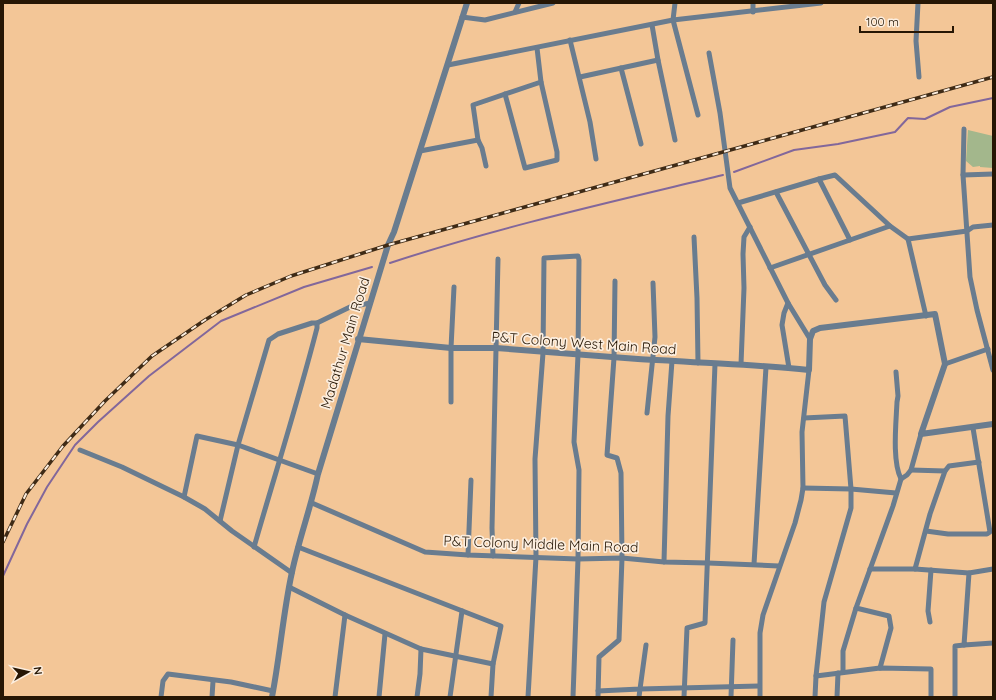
<svg xmlns="http://www.w3.org/2000/svg" width="996" height="700" font-family="Quicksand,sans-serif">
<style>
.green{fill:#a3b78c}
.lines{fill:none;stroke-linecap:round;stroke-linejoin:round}
.stream{stroke:#82679b;stroke-width:2}
.minor{stroke:#697c8f;stroke-width:5}
.tertiary{stroke:#697c8f;stroke-width:6}
.rail-casing{stroke:#3f2b16;stroke-width:3.5}
.rail{stroke:#fceedf;stroke-width:2;stroke-dasharray:6;stroke-linecap:butt}
.labels{text-anchor:middle;dominant-baseline:central;stroke-width:3.5;stroke-linejoin:round;paint-order:stroke}
.street-label{font-size:14px;fill:#261604;stroke:#fceedf}
</style>
<rect width="100%" height="100%" fill="#f3c697"/>
<polygon class="green" points="968,130 993,136 993,168 980,167 980,166 973,167 966,161"/>
<g class="lines">
<g class="stream">
<polyline points="734,172 794,150 838,144 895,132 908,118 925,119 950,107 993,98"/>
<path d="M390 263C499 227 611 202 723 175"/>
<polyline points="3,576 27,524 47,487 75,445 98,422 149,376 221,321 304,287 372,267"/>
</g>
<g class="minor">
<polyline points="675,3 673,20 698,115"/>
<polyline points="918,3 916,41 919,77"/>
<polyline points="515,12 519,3"/>
<polyline points="753,12 753,3"/>
<polyline points="462,17 485,20 553,3"/>
<polyline points="652,25 658,60 675,140"/>
<polyline points="570,40 590,122 596,159"/>
<polyline points="709,53 720,113 730,188 788,303"/>
<polyline points="448,65 673,20 821,3"/>
<polyline points="621,68 641,144"/>
<polyline points="580,77 658,60"/>
<polyline points="505,94 525,168 557,160 557,152 541,82 537,48"/>
<polyline points="964,129 963,175 970,277 977,310 993,370"/>
<polyline points="420,151 478,140"/>
<polyline points="486,166 482,148 478,140 473,105 541,82"/>
<polyline points="963,175 993,174"/>
<polyline points="819,179 835,175 890,226"/>
<polyline points="776,192 825,285 836,300"/>
<polyline points="738,203 819,179 850,240 770,268"/>
<polyline points="694,237 697,298 698,363"/>
<polyline points="908,239 926,316"/>
<polyline points="850,240 890,226 908,239 967,231 973,227 993,225"/>
<polyline points="741,364 744,288 743,254 744,237 750,227"/>
<polyline points="945,364 988,349"/>
<polyline points="789,368 782,325 784,313 788,303 810,339"/>
<path d="M896 372 898 396 897 402C896 424 892 461 901 479"/>
<polyline points="451,402 451,348 454,287"/>
<polyline points="647,413 655,337 653,283"/>
<polyline points="804,418 845,416 851,489 851,508 824,602 816,676 815,697"/>
<polyline points="80,450 122,467 184,497 205,509 232,531 292,573"/>
<polyline points="911,470 945,471 930,514 915,569"/>
<polyline points="945,471 949,466 979,462"/>
<polyline points="803,488 851,489 896,493"/>
<polyline points="184,497 197,436 238,445 318,474"/>
<polyline points="312,503 425,552 468,555 578,559 622,558 664,562 708,563 779,566"/>
<polyline points="220,521 238,445 269,340 278,334 312,323 317,323 350,307 370,303"/>
<polyline points="926,531 948,534 987,534 990,532 973,428"/>
<path d="M254 547C275 474 298 402 317 328V323"/>
<polyline points="298,547 501,626 493,664 491,697"/>
<polyline points="468,555 471,480"/>
<polyline points="493,556 492,528 498,259"/>
<polyline points="664,562 668,416 672,361"/>
<polyline points="754,564 766,367"/>
<polyline points="870,569 915,569 969,573"/>
<polyline points="993,569 969,573 964,645 993,643"/>
<polyline points="289,587 345,615 421,649 493,664"/>
<polyline points="856,608 889,616 891,628 880,668"/>
<polyline points="930,622 928,611 931,570"/>
<polyline points="843,672 843,651 856,608 893,506 901,479 907,475 911,470 921,434"/>
<polyline points="816,676 880,668 931,669 931,697"/>
<polyline points="598,691 640,689 646,645"/>
<polyline points="161,697 163,681 168,674 231,682 273,691"/>
<polyline points="212,697 213,681"/>
<polyline points="335,697 345,615"/>
<polyline points="379,697 385,634"/>
<polyline points="417,697 420,674 421,649"/>
<polyline points="450,697 462,611"/>
<polyline points="528,697 536,557 535,459 543,353 544,258 578,256 579,260 578,355 574,442 579,470 578,559 573,697"/>
<polyline points="598,697 599,657 619,640 622,558 621,473 617,458 607,455 614,358 615,281"/>
<polyline points="639,697 640,689 759,686"/>
<polyline points="684,697 687,628 705,623 715,364"/>
<polyline points="731,697 733,640"/>
<polyline points="760,697 760,633 763,615 795,523 801,500 803,488 802,432 809,370"/>
<polyline points="837,697 838,673"/>
<polyline points="955,697 955,646 964,645"/>
</g>
<g class="tertiary">
<path d="M358 339 451 348H496L638 359C650 360 662 360 675 361 719 364 764 365 809 370L810 339 813 331 820 328 935 314 945 364 921 434 993 424"/>
<path d="M272 697C280 656 283 613 292 572 299 539 311 507 318 474L388 245 394 232 467 3"/>
</g>
<defs>
<polyline id="rail" points="3,542 26,494 63,446 105,401 152,356 205,320 246,295 291,276 388,245 993,77"/>
</defs>
<use href="#rail" class="rail-casing"/>
<use href="#rail" class="rail"/>
</g>
<g class="labels">
<g class="street-label">
<text transform="translate(345 343) rotate(-73)">Madathur Main Road</text>
<text transform="translate(584 343) rotate(4)">P&amp;T Colony West Main Road</text>
<text transform="translate(541 544) rotate(2)">P&amp;T Colony Middle Main Road</text>
</g>
</g>
<rect width="996" height="700" fill="none" stroke="#261604" stroke-width="8"/>
<g transform="translate(28 672) rotate(82)" stroke="#fceedf" stroke-width="3" paint-order="stroke">
<path d="M0-3L7 15L0 10L-7 15Z" fill="#261604"/>
<text y="-6" font-size="11" font-weight="bold" text-anchor="middle" fill="#261604">N</text>
</g>
<path d="M860 26v6h93v-6" fill="none" stroke="#261604" stroke-width="2"/>
<text x="866" y="26" font-size="12" fill="#261604" stroke="#fceedf" stroke-width="3" paint-order="stroke">100 m</text>
</svg>
